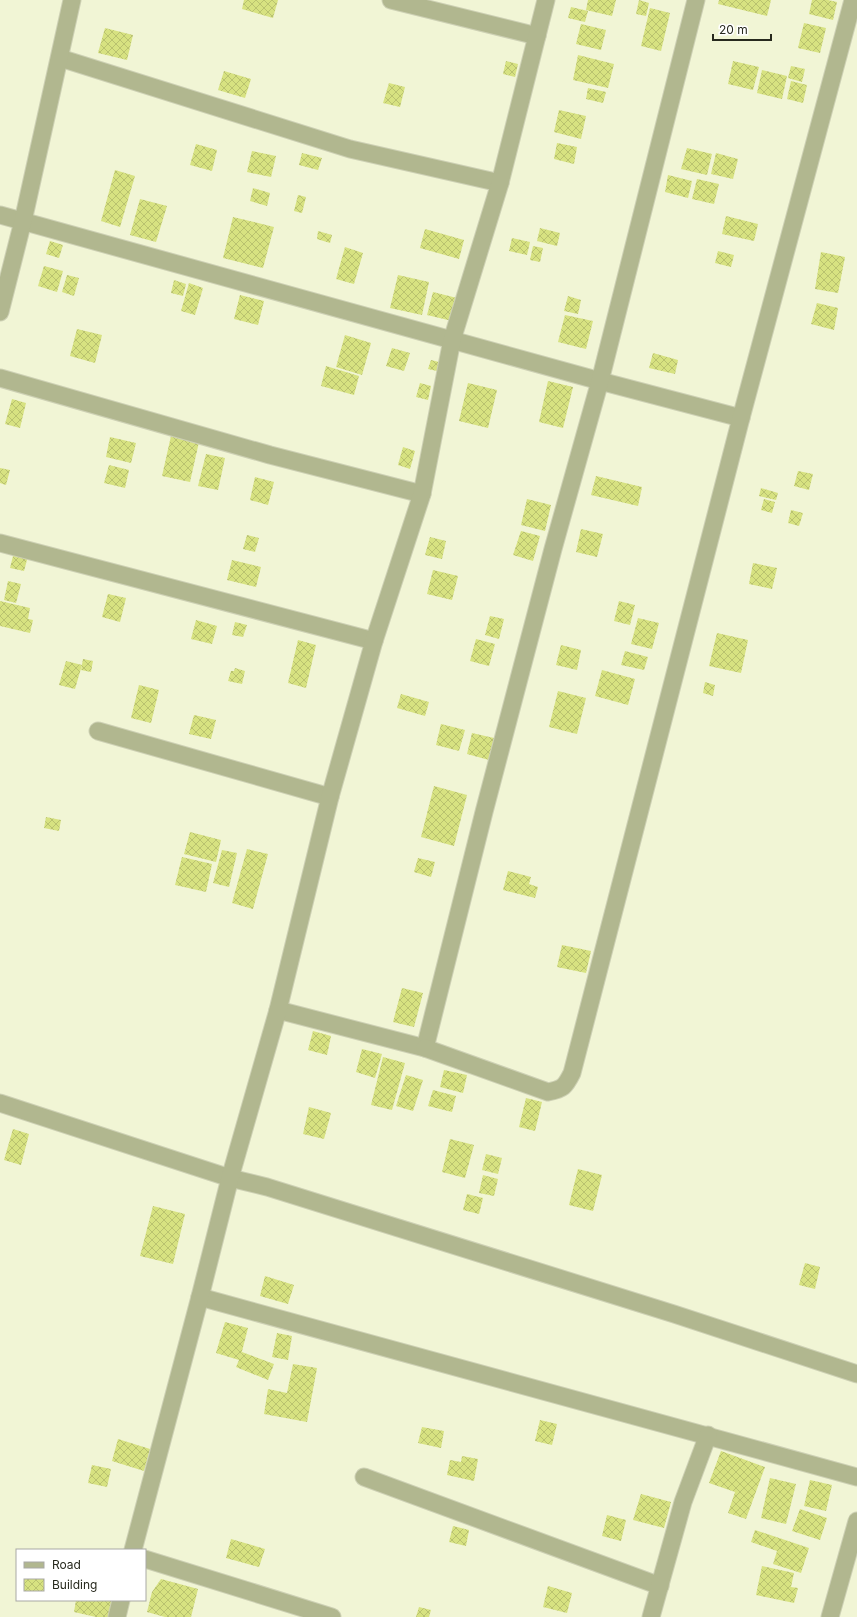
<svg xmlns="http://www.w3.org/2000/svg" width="857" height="1617" font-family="Inter,sans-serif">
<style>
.building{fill:url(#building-cross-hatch)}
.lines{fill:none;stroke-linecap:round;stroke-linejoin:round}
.minor-casing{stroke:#cdd0b4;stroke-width:19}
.minor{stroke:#b1b78f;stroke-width:17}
</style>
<defs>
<pattern id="building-cross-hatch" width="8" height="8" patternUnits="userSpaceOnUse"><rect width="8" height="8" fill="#d7e281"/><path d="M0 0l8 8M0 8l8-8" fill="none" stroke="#b9c26f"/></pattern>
</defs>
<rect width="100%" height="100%" fill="#f1f5d5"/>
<g class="building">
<polygon points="244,0 278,0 273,18 242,9"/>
<polygon points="588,0 616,0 612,16 586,10"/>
<polygon points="639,0 649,3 646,16 636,14"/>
<polygon points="719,0 771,0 767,16 718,4"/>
<polygon points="812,0 828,0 837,2 833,20 809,14"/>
<polygon points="571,7 588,11 585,22 568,18"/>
<polygon points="650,8 670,13 661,51 641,46"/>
<polygon points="804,23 826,28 820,53 798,48"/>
<polygon points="581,24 606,30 601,50 576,44"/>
<polygon points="105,28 133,35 127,60 98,53"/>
<polygon points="578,55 614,64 608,88 573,80"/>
<polygon points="506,61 518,64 515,77 503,74"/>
<polygon points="733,61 759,67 753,90 728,84"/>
<polygon points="791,66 805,69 802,82 788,78"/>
<polygon points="762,70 787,76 782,99 757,93"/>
<polygon points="224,71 251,79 245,98 218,90"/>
<polygon points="791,81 807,85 803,103 787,99"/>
<polygon points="389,83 405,87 400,107 383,103"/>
<polygon points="588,88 606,92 603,103 586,99"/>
<polygon points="559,110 586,116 581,139 554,132"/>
<polygon points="557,143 577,147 574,164 554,159"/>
<polygon points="196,144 217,150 212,171 190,165"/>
<polygon points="687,148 712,154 707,175 681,169"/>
<polygon points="252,151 276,156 271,177 247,172"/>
<polygon points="302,153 322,158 318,170 299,165"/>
<polygon points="716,153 738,159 733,179 711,174"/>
<polygon points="115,170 135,176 120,227 101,221"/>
<polygon points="668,175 692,181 688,198 665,192"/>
<polygon points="697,179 719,184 714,204 692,199"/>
<polygon points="253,188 270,193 267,206 250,201"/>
<polygon points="298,195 306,197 302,213 294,211"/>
<polygon points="140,199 167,206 156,242 130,235"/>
<polygon points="726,216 758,224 754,241 722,234"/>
<polygon points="233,217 274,227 263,268 223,258"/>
<polygon points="540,228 560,233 557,246 537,241"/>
<polygon points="425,229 464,240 459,259 420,248"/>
<polygon points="318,231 332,235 330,243 317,239"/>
<polygon points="512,238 530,242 527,255 509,251"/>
<polygon points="50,241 63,245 59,258 46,254"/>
<polygon points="533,246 543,248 540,262 530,260"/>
<polygon points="345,247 363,253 354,284 336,279"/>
<polygon points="718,251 734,255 731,267 715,263"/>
<polygon points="821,252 845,257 838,293 815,289"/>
<polygon points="44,266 63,271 57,292 38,286"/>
<polygon points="67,275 79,278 74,296 62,292"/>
<polygon points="398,275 429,282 422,315 390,308"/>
<polygon points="174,280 186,284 183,296 171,293"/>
<polygon points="189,283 203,288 195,315 181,311"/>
<polygon points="433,292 457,298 452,321 427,315"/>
<polygon points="240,295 264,301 258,325 234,319"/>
<polygon points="568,296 581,300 578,314 564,311"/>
<polygon points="817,303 838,308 834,330 811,324"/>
<polygon points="565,315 593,321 586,349 558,342"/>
<polygon points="77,329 102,335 95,363 70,356"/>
<polygon points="345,335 371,343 362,375 336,367"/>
<polygon points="392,348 410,353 404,371 386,366"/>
<polygon points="653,353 678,360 675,374 649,368"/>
<polygon points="431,360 439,362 437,371 428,369"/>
<polygon points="326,366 359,376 354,395 321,386"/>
<polygon points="548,381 573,387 563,428 539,422"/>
<polygon points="420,383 431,386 428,400 416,397"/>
<polygon points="468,383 497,390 488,428 459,421"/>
<polygon points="12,399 26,403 20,428 5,424"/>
<polygon points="171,436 199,442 190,482 162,476"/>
<polygon points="110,437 136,443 131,463 106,457"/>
<polygon points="403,447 415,451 410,469 398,465"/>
<polygon points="206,454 225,458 218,490 198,486"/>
<polygon points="109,465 129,470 125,488 104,483"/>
<polygon points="0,468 10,470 6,485 0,483"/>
<polygon points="798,471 813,474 809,490 794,486"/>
<polygon points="596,476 642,487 638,506 591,495"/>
<polygon points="255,477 274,482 268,505 250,500"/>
<polygon points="761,488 778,493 776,500 759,496"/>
<polygon points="527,499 551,505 545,531 521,525"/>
<polygon points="764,499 775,502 772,513 761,510"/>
<polygon points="791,510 803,513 799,526 788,523"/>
<polygon points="581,529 603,534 597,557 576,552"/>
<polygon points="521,531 540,536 533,561 513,555"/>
<polygon points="247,535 259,538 255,552 243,549"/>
<polygon points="430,537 446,541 442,559 425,555"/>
<polygon points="14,552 28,556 24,571 10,568"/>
<polygon points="232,560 261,567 256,587 227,580"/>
<polygon points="753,563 777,568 772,589 749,584"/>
<polygon points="433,570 458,576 452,600 427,594"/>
<polygon points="8,581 21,584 16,603 4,600"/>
<polygon points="108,594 126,598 120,622 102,617"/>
<polygon points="0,601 30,608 28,619 33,620 30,633 0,626"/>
<polygon points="619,601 635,605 630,625 614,621"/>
<polygon points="490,616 504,619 499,639 485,635"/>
<polygon points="638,618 659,623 652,649 631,644"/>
<polygon points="196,620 217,626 212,644 191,639"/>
<polygon points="235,622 247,625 243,637 232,635"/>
<polygon points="717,633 748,640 741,673 709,666"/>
<polygon points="476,639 495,644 489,666 470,661"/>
<polygon points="298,640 316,645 306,688 288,683"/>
<polygon points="561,645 581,650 577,670 556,665"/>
<polygon points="625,651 648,657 644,670 621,665"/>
<polygon points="83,659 93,661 91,672 81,670"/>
<polygon points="66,661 82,665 75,689 59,685"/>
<polygon points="235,668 245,671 242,684 228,681 231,671 234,671"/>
<polygon points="602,670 635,679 628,705 595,696"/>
<polygon points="705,682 715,685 713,696 703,693"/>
<polygon points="139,685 159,690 151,723 131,718"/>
<polygon points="558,691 586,698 577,734 549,727"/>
<polygon points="401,694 429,702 425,716 397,708"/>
<polygon points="194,715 216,720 211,739 189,734"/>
<polygon points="441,724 465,730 459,751 436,745"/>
<polygon points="472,733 494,738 489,760 467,754"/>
<polygon points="434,786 467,795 454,846 421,837"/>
<polygon points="46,817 61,820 59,831 44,828"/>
<polygon points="190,832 221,840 216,862 184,854"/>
<polygon points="247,849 268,854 253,909 232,903"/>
<polygon points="222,850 237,853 229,887 213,883"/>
<polygon points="182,857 212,864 206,892 175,885"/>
<polygon points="418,858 435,862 431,877 414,872"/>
<polygon points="508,871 531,877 529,884 538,887 535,898 503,890"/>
<polygon points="562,945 591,951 586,973 557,967"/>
<polygon points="402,988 423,993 414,1027 393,1022"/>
<polygon points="313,1031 331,1036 327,1055 308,1050"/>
<polygon points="362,1049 382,1054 375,1078 356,1072"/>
<polygon points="383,1057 405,1063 392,1110 371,1105"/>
<polygon points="444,1070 467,1075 463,1093 440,1087"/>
<polygon points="406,1075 423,1080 413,1111 396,1106"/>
<polygon points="433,1090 456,1096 452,1112 428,1106"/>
<polygon points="526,1098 542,1102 535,1131 519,1127"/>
<polygon points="309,1107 331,1113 324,1139 303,1134"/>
<polygon points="13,1129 29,1134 21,1165 4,1160"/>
<polygon points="450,1139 474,1145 465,1178 442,1172"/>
<polygon points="486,1154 502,1158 498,1174 482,1170"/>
<polygon points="578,1169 602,1175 593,1211 569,1205"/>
<polygon points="483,1175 498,1179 494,1196 479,1193"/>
<polygon points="467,1194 483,1198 479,1214 463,1210"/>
<polygon points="153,1206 185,1214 173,1264 140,1256"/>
<polygon points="805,1263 820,1267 815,1289 799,1285"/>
<polygon points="265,1276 294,1285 288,1304 260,1296"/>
<polygon points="225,1322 248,1328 240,1359 242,1352 274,1364 268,1380 236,1367 239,1360 216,1353"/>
<polygon points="277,1333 292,1336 288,1360 272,1357"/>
<polygon points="293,1364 317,1368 307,1422 264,1414 268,1389 287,1393"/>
<polygon points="540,1420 557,1424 552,1445 535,1441"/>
<polygon points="422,1427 444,1431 441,1448 418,1443"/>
<polygon points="118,1439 150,1449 144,1471 112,1461"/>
<polygon points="721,1451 765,1467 746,1519 728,1513 735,1492 709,1483"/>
<polygon points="462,1456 478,1459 474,1481 447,1475 450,1460 461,1462"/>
<polygon points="92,1465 111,1469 107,1487 88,1483"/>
<polygon points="770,1478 796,1484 786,1524 761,1518"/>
<polygon points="810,1480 832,1485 826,1511 804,1506"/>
<polygon points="641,1494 671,1502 664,1528 633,1520"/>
<polygon points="800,1509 827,1518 820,1540 792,1531"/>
<polygon points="607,1515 626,1520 621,1541 602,1536"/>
<polygon points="453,1526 469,1530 466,1546 449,1542"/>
<polygon points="755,1530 809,1548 801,1573 773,1564 777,1551 751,1542"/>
<polygon points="231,1539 265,1549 259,1567 226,1558"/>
<polygon points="762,1566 794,1573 791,1587 798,1588 794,1603 756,1595"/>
<polygon points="161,1579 198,1589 191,1617 165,1617 147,1612 152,1592"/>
<polygon points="548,1586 572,1593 567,1613 543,1607"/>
<polygon points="76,1600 114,1600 110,1617 96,1617 74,1612"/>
<polygon points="419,1607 431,1610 429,1617 416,1617"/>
</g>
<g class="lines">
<defs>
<g id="minor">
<polyline points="391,0 537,36"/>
<polyline points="60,58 350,149 500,183"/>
<polyline points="0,215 600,381 741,418"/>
<polyline points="0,312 23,221 72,0"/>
<polyline points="0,378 270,455 422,494"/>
<polyline points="0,543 374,641"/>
<polyline points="98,731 330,797"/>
<polyline points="278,1010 425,1048 484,812 553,549 600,381 696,0"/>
<path d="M425 1048 548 1092C563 1089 565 1087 572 1073L741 418 853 0"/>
<polyline points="0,1103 230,1178 267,1187 674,1314 857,1374"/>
<polyline points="200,1297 857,1477"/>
<polyline points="364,1477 660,1586"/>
<polyline points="133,1550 200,1297 230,1178 278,1010 330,797 374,641 422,494 452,340 500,183 546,0"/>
<polyline points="145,1559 332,1617"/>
<polyline points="117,1617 121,1600"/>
<polyline points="651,1617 683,1502 708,1435"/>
<polyline points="830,1617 857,1521"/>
</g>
</defs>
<use href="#minor" class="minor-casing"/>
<use href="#minor" class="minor"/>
</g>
<rect x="16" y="1549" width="130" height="52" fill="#ffffff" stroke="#a9a9a5"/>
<rect x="24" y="1562" width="20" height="6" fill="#b1b78f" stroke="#a9a9a5"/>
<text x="52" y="1569" font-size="12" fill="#27291d">Road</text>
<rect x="24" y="1579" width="20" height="12" fill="url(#building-cross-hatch)" stroke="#a9a9a5"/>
<text x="52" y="1589" font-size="12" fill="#27291d">Building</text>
<path d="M713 34v6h58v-6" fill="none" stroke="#27291d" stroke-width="2"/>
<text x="719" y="34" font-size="12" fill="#27291d" stroke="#ffffff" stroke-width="3" paint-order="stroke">20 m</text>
</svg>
